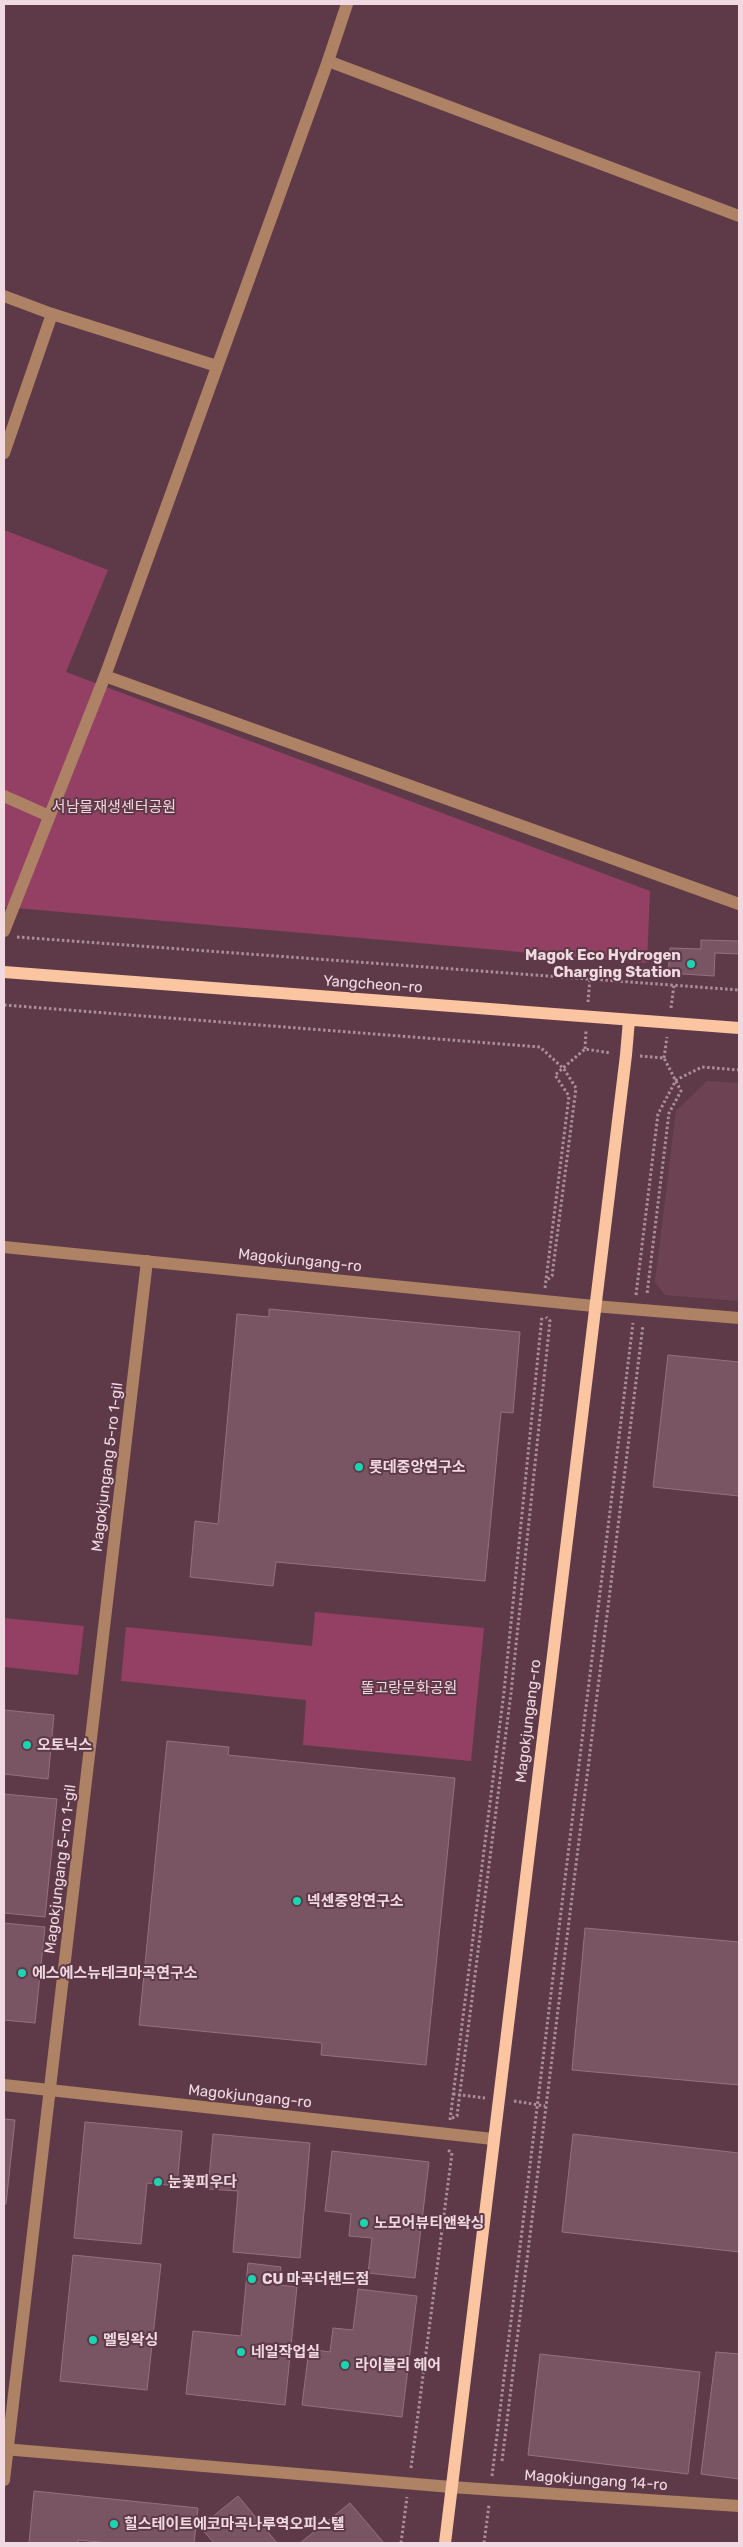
<svg xmlns="http://www.w3.org/2000/svg" width="743" height="2547" font-family="Rubik,'Noto Sans KR',sans-serif">
<style>
.built{fill:#6d4354}
.green{fill:#934064}
.building{fill:#795462;stroke:#97707f}
.lines{fill:none;stroke-linecap:round;stroke-linejoin:round}
.path{stroke:#ab8e99;stroke-width:3;stroke-dasharray:2.5 2.5;stroke-linecap:butt}
.minor{stroke:#ae8265;stroke-width:12}
.major{stroke:#fbc5a2;stroke-width:12}
.poi-dot{fill:#1bd5b2;stroke:#5e3a48;stroke-width:2}
.labels{text-anchor:middle;dominant-baseline:central;stroke-width:4;stroke-linejoin:round;paint-order:stroke}
.park-label{font-size:15px;fill:#f2d4de;stroke:#5e3a48}
.poi-label{font-size:15px;font-weight:bold;fill:#f0d9e1;stroke:#5e3a48;text-anchor:start}
.street-label{font-size:15px;fill:#f0d9e1;stroke:#5e3a48}
</style>
<rect width="100%" height="100%" fill="#5e3a48"/>
<polygon class="built" points="707,1081 739,1083 739,1301 665,1295 655,1282 676,1111"/>
<g class="green">
<polygon points="4,530 108,570 66,672 650,891 647,963 4,907"/>
<polygon points="315,1612 484,1628 471,1761 303,1745 306,1700 121,1681 126,1627 312,1646"/>
<polygon points="4,1618 84,1626 78,1675 4,1667"/>
</g>
<g class="building">
<polygon points="701,940 739,941 739,954 715,953 714,976 668,973 670,948 701,949"/>
<polygon points="269,1309 520,1332 513,1413 501,1412 485,1581 276,1562 273,1586 190,1577 195,1521 218,1524 237,1314 269,1317"/>
<polygon points="668,1355 739,1362 739,1496 653,1487"/>
<polygon points="4,1710 54,1715 48,1779 4,1774"/>
<polygon points="167,1741 229,1747 228,1755 455,1778 426,2065 321,2055 322,2043 139,2025"/>
<polygon points="4,1794 57,1799 45,1917 4,1913"/>
<polygon points="4,1923 45,1927 35,2023 4,2020"/>
<polygon points="585,1928 739,1942 739,2085 572,2070"/>
<polygon points="4,2119 15,2120 6,2204 4,2204"/>
<polygon points="85,2122 182,2131 177,2186 147,2183 141,2244 74,2238"/>
<polygon points="213,2134 310,2143 300,2258 233,2252 238,2191 208,2189"/>
<polygon points="573,2134 739,2153 739,2252 562,2232"/>
<polygon points="332,2151 429,2162 415,2278 368,2273 372,2238 349,2236 351,2214 325,2211"/>
<polygon points="73,2255 161,2264 147,2390 60,2381"/>
<polygon points="248,2263 281,2267 279,2285 297,2287 285,2405 186,2394 193,2331 241,2336"/>
<polygon points="358,2289 417,2296 402,2417 302,2405 309,2349 330,2352 333,2328 353,2330"/>
<polygon points="716,2352 739,2354 739,2479 701,2474"/>
<polygon points="540,2354 700,2372 688,2474 528,2455"/>
<polygon points="34,2491 198,2508 194,2543 109,2543 78,2540 78,2543 29,2543"/>
<polygon points="238,2496 277,2543 214,2543 200,2527"/>
<polygon points="350,2503 384,2543 300,2543"/>
</g>
<g class="lines">
<g class="path">
<polyline points="17,937 739,990"/>
<polyline points="588,1002 590,978"/>
<polyline points="4,1005 540,1047 564,1069 576,1088 552,1276 546,1281"/>
<polyline points="671,1008 674,985"/>
<polyline points="585,1049 586,1031"/>
<polyline points="640,1056 664,1058 681,1091 669,1113 647,1294"/>
<polyline points="664,1058 667,1037"/>
<polyline points="545,1288 569,1096 555,1075 585,1049 611,1053"/>
<polyline points="636,1295 658,1114 676,1080 702,1067 739,1070"/>
<polyline points="453,2094 485,2098"/>
<polyline points="514,2101 545,2106"/>
<polyline points="452,2118 457,2116 511,1693 550,1321 546,1317"/>
<polyline points="450,2120 504,1692 542,1316"/>
<polyline points="502,2461 643,1325"/>
<polyline points="411,2468 452,2153 448,2150"/>
<polyline points="492,2476 633,1323"/>
<polyline points="401,2543 407,2497"/>
<polyline points="484,2543 489,2505"/>
</g>
<g class="minor">
<polyline points="328,61 739,216"/>
<polyline points="4,296 52,314 217,366"/>
<polyline points="4,453 52,314"/>
<polyline points="105,676 739,904"/>
<polyline points="4,796 49,816"/>
<polyline points="4,931 105,676 328,61 347,4"/>
<polyline points="4,1247 594,1306 739,1318"/>
<polyline points="4,2085 493,2139"/>
<polyline points="4,2449 451,2487 739,2506"/>
<polyline points="4,2480 147,1261"/>
</g>
<g class="major">
<polyline points="4,972 739,1028"/>
<polyline points="445,2543 626,1055 629,1020"/>
</g>
</g>
<g class="poi-dot">
<circle cx="691" cy="964" r="5"/>
<circle cx="359" cy="1467" r="5"/>
<circle cx="27" cy="1745" r="5"/>
<circle cx="297" cy="1901" r="5"/>
<circle cx="22" cy="1973" r="5"/>
<circle cx="158" cy="2182" r="5"/>
<circle cx="364" cy="2223" r="5"/>
<circle cx="252" cy="2279" r="5"/>
<circle cx="93" cy="2340" r="5"/>
<circle cx="241" cy="2352" r="5"/>
<circle cx="345" cy="2365" r="5"/>
<circle cx="114" cy="2524" r="5"/>
</g>
<g class="labels">
<g class="park-label">
<text x="114" y="807">서남물재생센터공원</text>
<text x="409" y="1688">똘고랑문화공원</text>
</g>
<g class="poi-label">
<text x="681" y="955" text-anchor="end">Magok Eco Hydrogen<tspan x="681" dy="17">Charging Station</tspan></text>
<text x="369" y="1467">롯데중앙연구소</text>
<text x="37" y="1745">오토닉스</text>
<text x="307" y="1901">넥센중앙연구소</text>
<text x="32" y="1973">에스에스뉴테크마곡연구소</text>
<text x="168" y="2182">눈꽃피우다</text>
<text x="374" y="2223">노모어뷰티앤왁싱</text>
<text x="262" y="2279">CU 마곡더랜드점</text>
<text x="103" y="2340">멜팅왁싱</text>
<text x="251" y="2352">네일작업실</text>
<text x="355" y="2365">라이블리 헤어</text>
<text x="124" y="2524">힐스테이트에코마곡나루역오피스텔</text>
</g>
<g class="street-label">
<text transform="translate(373 984) rotate(4)">Yangcheon-ro</text>
<text transform="translate(300 1260) rotate(6)">Magokjungang-ro</text>
<text transform="translate(107 1467) rotate(-83)">Magokjungang 5-ro 1-gil</text>
<text transform="translate(528 1721) rotate(-83)">Magokjungang-ro</text>
<text transform="translate(60 1869) rotate(-83)">Magokjungang 5-ro 1-gil</text>
<text transform="translate(250 2096) rotate(6)">Magokjungang-ro</text>
<text transform="translate(596 2480) rotate(4)">Magokjungang 14-ro</text>
</g>
</g>
<rect width="743" height="2547" fill="none" stroke="#f0d9e1" stroke-width="10"/>
</svg>
